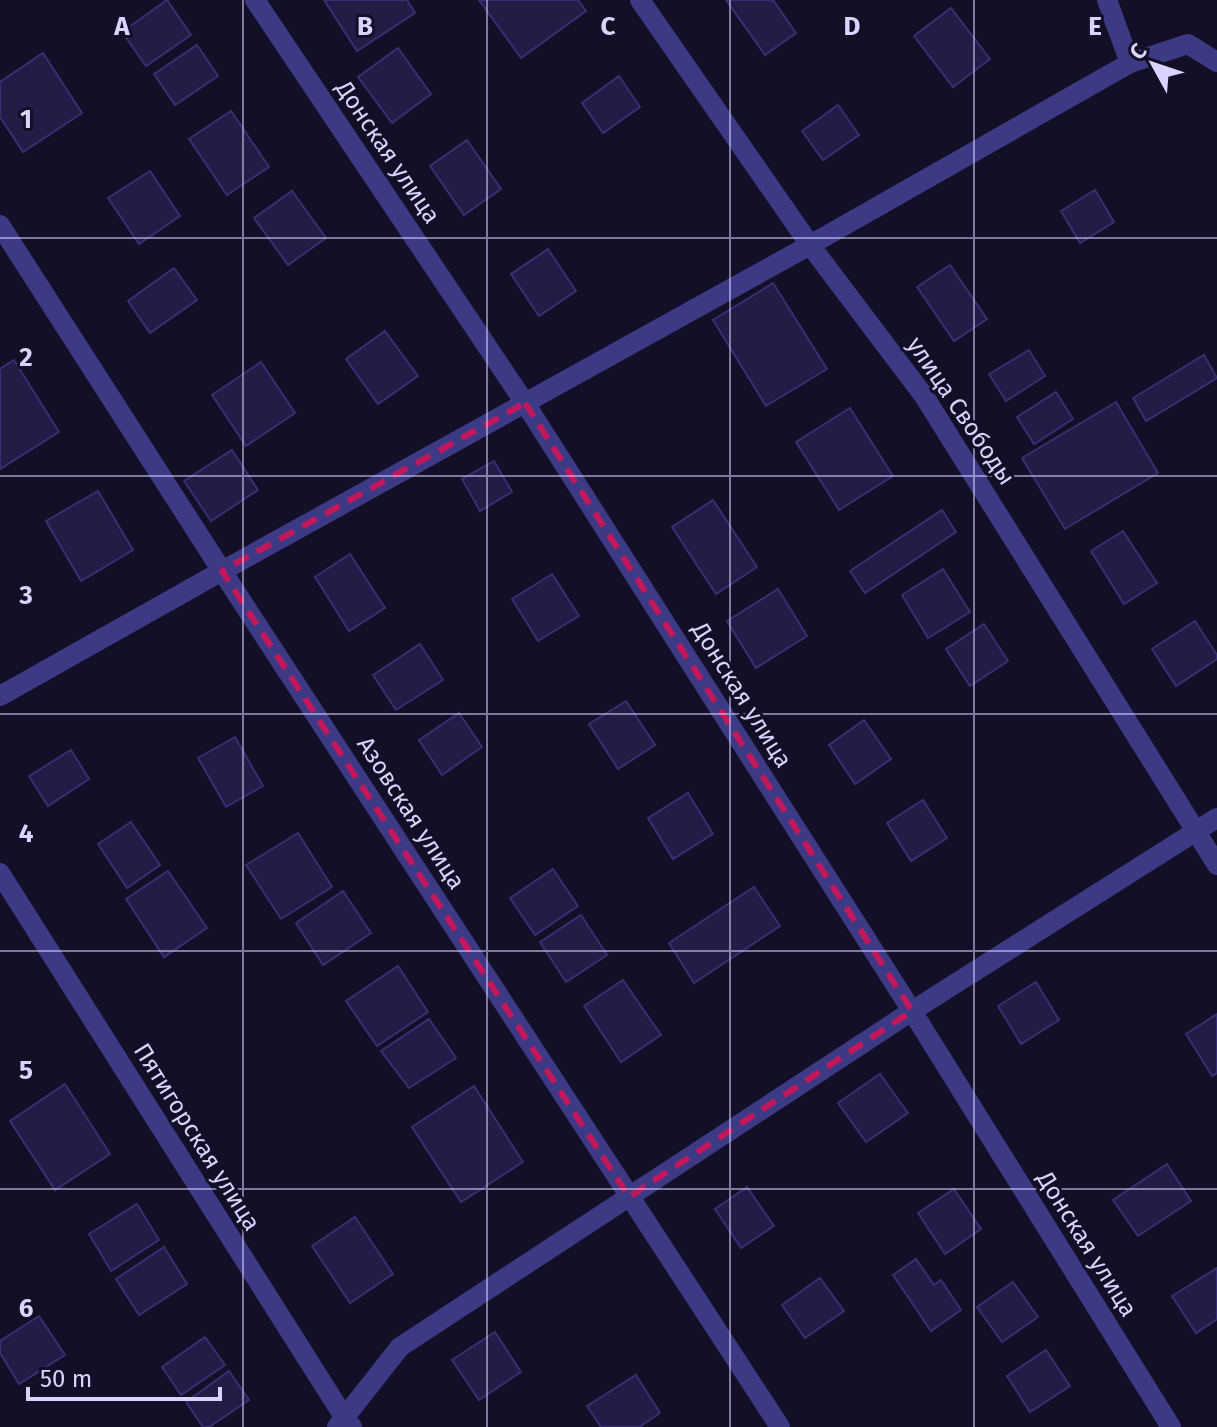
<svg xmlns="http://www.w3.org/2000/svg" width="1217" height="1427" font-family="'Fira Sans',sans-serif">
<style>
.building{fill:#241b47;stroke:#3b2d73;stroke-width:2}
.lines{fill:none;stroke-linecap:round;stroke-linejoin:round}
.minor{stroke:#3d3a85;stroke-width:20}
.marked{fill:none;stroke:#c2185b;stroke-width:6;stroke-dasharray:16 10;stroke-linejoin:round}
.grid{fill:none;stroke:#d9d4ff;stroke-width:2;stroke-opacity:0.55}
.labels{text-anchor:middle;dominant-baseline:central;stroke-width:6;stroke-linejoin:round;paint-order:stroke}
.street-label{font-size:24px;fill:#d9d4ff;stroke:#130f26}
.grid-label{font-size:26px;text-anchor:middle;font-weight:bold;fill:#d9d4ff;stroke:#130f26;stroke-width:6;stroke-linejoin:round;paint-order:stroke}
</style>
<rect width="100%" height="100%" fill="#130f26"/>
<g class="building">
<polygon points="167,0 191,35 146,66 122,32"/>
<polygon points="324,0 407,0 415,13 357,51"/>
<polygon points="479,0 578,0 586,11 521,58"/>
<polygon points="726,0 773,0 796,33 765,55"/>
<polygon points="951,8 990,59 953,87 914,36"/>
<polygon points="197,45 218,76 175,105 154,74"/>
<polygon points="398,48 431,94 392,123 358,77"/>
<polygon points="43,53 82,113 23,152 0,117 0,82"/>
<polygon points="619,76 640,107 603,133 582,103"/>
<polygon points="838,105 859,135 823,160 802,131"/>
<polygon points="231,111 269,167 227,195 189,139"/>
<polygon points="467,140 501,189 464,215 430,166"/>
<polygon points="150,171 180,216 139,244 108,198"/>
<polygon points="1095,190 1114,222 1080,243 1061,211"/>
<polygon points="292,191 326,238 288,265 254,218"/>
<polygon points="548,249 576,291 539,316 511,274"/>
<polygon points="950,265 987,319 954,341 917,287"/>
<polygon points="174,268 197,300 150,333 128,301"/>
<polygon points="773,283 827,369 766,406 713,320"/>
<polygon points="385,331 418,376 378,404 346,359"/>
<polygon points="1029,350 1045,376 1006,401 989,374"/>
<polygon points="1204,355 1217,378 1146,421 1133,398"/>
<polygon points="14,360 59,432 0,469 0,369"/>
<polygon points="261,362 295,413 246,446 212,395"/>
<polygon points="1056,392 1073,419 1034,444 1017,417"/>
<polygon points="1116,402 1158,473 1065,529 1022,458"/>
<polygon points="850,408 893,476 839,510 796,442"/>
<polygon points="232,450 258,490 211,521 184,481"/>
<polygon points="494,461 512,492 480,511 462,479"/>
<polygon points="98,491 133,550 81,581 46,521"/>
<polygon points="713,500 757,567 716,594 672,527"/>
<polygon points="942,510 956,532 865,593 850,571"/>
<polygon points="1123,531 1157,583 1124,604 1091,551"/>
<polygon points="350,554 385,608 349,631 315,577"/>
<polygon points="943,569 970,612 928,638 902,595"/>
<polygon points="552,574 579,616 538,641 512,599"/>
<polygon points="778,589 807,636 756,668 727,621"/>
<polygon points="1195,621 1217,655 1217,659 1176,686 1152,649"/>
<polygon points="984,624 1008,661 970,686 946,649"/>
<polygon points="420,644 443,680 396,710 373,675"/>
<polygon points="626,701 655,745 618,769 589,724"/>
<polygon points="459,713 482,747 442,775 419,740"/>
<polygon points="864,720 891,759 855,784 829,745"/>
<polygon points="235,737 263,786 226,807 198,758"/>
<polygon points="71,750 89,779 48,806 29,776"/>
<polygon points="688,793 713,834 673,859 648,818"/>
<polygon points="923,800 947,838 911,861 887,823"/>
<polygon points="131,822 160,865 127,888 98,844"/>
<polygon points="298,833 332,887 281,919 246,865"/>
<polygon points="553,869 578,906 535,935 510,898"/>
<polygon points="168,871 207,928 164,957 126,899"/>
<polygon points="754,887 780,926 694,983 669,943"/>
<polygon points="343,891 371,933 323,965 296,923"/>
<polygon points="581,915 607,955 566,982 540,942"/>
<polygon points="398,966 428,1012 377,1046 346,1001"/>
<polygon points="623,980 661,1035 621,1062 584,1006"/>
<polygon points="1036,982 1059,1020 1021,1044 998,1006"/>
<polygon points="1217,1014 1217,1073 1212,1076 1186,1034"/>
<polygon points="429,1019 456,1058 409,1088 381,1051"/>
<polygon points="880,1074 908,1113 866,1142 838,1103"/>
<polygon points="65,1084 110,1154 55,1190 10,1121"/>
<polygon points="474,1086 523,1162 461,1202 412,1127"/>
<polygon points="1167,1164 1191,1201 1138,1236 1113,1200"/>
<polygon points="747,1187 774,1226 741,1248 715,1209"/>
<polygon points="954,1189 981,1229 945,1254 918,1213"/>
<polygon points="137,1204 159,1240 111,1271 89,1234"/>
<polygon points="355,1217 393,1274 350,1303 312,1246"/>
<polygon points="164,1247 187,1284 139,1315 116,1279"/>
<polygon points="916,1259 934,1285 941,1280 961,1310 931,1331 893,1275"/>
<polygon points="1217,1268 1217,1319 1196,1333 1172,1296"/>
<polygon points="820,1278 844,1311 805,1338 782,1305"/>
<polygon points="1013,1282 1038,1317 1002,1342 977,1307"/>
<polygon points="39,1316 65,1355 19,1384 0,1353 0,1341"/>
<polygon points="495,1332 521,1372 479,1400 452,1360"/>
<polygon points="205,1337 225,1365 181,1395 162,1367"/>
<polygon points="1046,1350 1070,1386 1030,1412 1007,1376"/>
<polygon points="229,1371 249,1400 209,1427 203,1427 186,1402"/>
<polygon points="636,1375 660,1413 639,1427 601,1427 587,1406"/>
</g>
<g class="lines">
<g class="minor">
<polyline points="255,0 525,403 912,1011 1171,1427"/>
<polyline points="640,0 810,245 924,396 1217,865"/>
<polyline points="1107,0 1130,63 1188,44 1217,62"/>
<polyline points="0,225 222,571 780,1427"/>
<polyline points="0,696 222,571 810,245 1130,63"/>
<polyline points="0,873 344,1417 352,1427"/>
<polyline points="337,1427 400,1347 912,1011 1217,818"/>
</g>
</g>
<path class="marked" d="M525 403 912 1011 629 1197 222 571Z"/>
<path class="grid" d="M243 0V1427M487 0V1427M730 0V1427M974 0V1427M0 238H1217M0 476H1217M0 714H1217M0 951H1217M0 1189H1217"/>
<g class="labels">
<g class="street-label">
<text transform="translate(388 152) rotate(56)">Донская улица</text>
<text transform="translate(961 411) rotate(56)">улица Свободы</text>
<text transform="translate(742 695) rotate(58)">Донская улица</text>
<text transform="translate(411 813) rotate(57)">Азовская улица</text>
<text transform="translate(197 1137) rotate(58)">Пятигорская улица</text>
<text transform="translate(1087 1244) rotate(58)">Донская улица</text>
</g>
</g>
<g class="grid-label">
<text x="122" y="35">A</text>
<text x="365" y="35">B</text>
<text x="608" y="35">C</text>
<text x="852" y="35">D</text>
<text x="1095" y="35">E</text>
<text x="26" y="128">1</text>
<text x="26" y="366">2</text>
<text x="26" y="604">3</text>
<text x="26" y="842">4</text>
<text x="26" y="1079">5</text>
<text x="26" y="1317">6</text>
</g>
<g transform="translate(1153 64) rotate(310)" stroke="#130f26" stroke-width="6" paint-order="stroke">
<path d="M0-6L14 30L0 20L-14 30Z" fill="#d9d4ff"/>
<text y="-12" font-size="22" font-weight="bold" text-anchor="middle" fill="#d9d4ff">С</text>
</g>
<path d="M28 1387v12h192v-12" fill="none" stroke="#d9d4ff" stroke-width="4"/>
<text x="40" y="1387" font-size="24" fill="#d9d4ff" stroke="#130f26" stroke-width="6" paint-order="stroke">50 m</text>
</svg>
